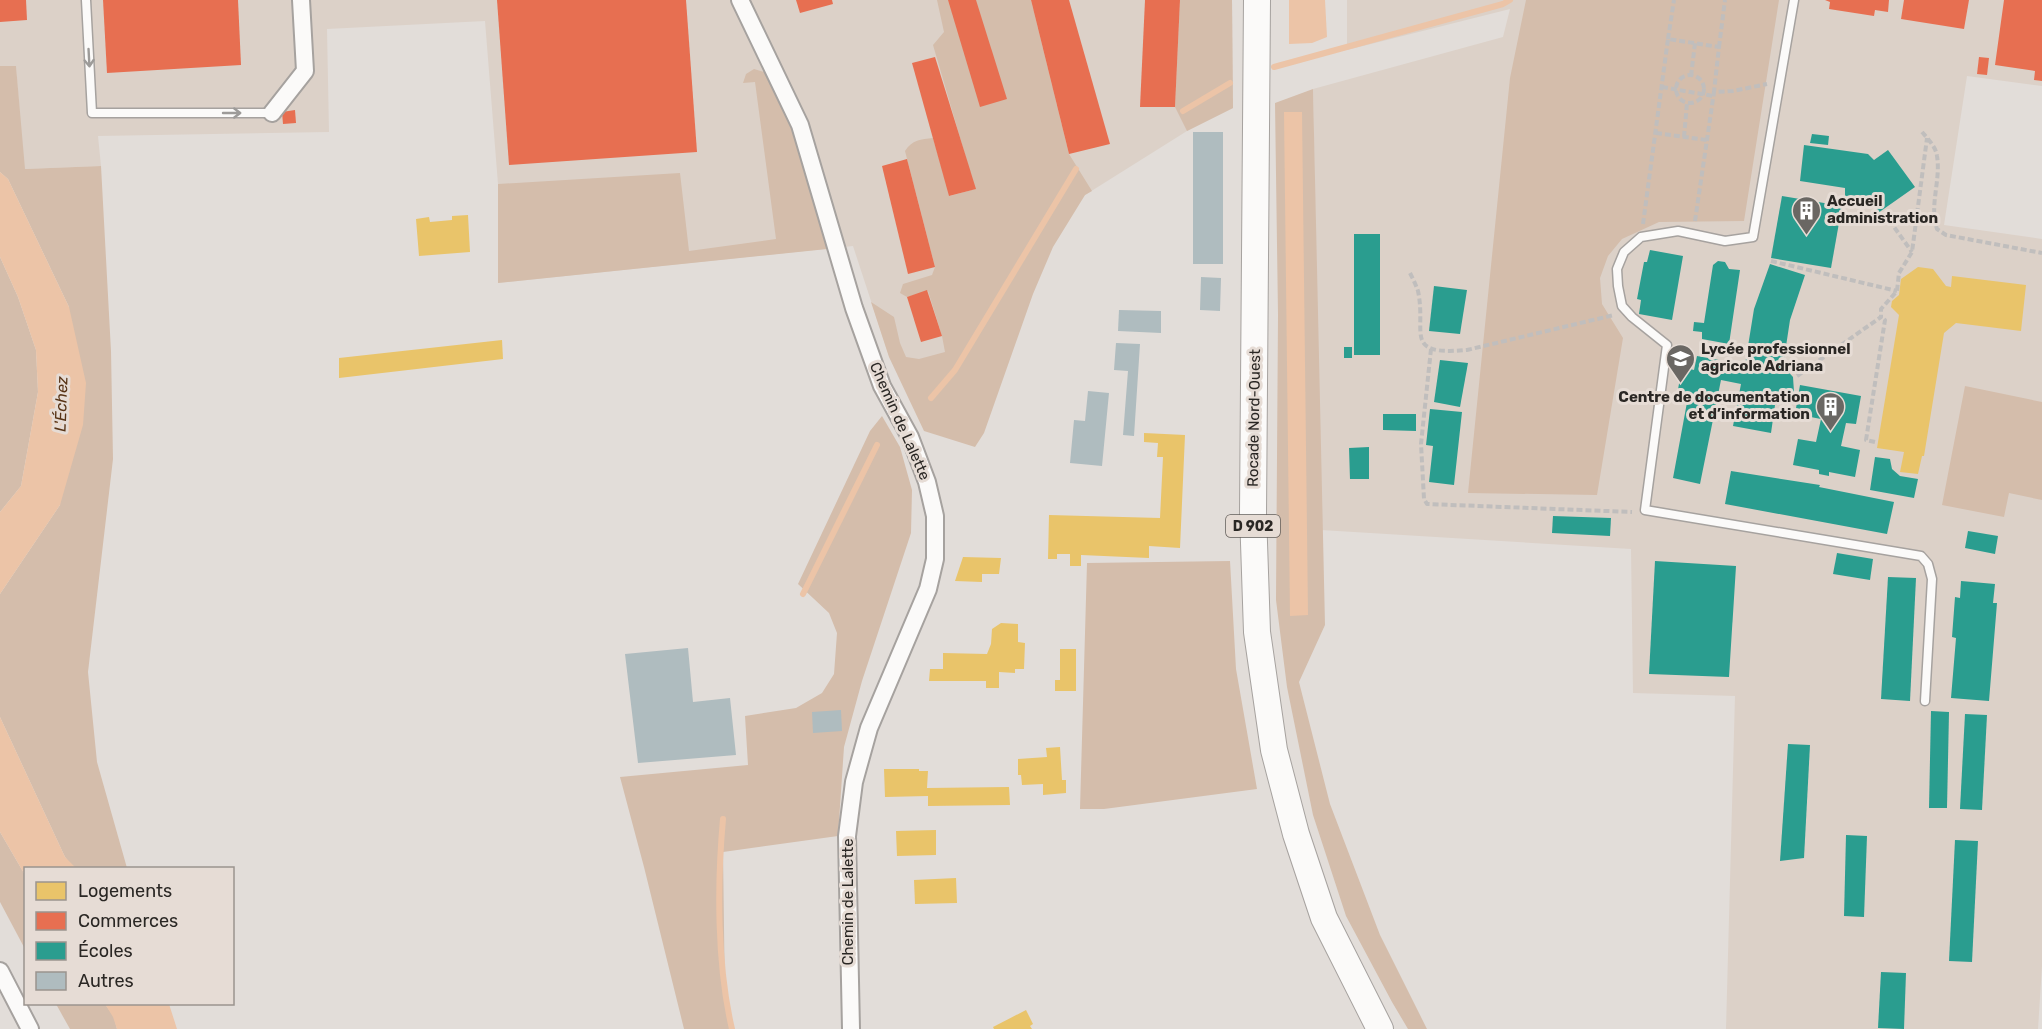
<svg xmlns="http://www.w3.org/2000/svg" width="2042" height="1029" font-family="Rubik,sans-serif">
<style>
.built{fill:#dcd1c8}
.green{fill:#d4bdab}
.water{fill:#ecc4a7}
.homes{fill:#e9c46a}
.shops{fill:#e76f51}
.schools{fill:#2a9d8f}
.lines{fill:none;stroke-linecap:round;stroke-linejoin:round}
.stream{stroke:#ecc4a7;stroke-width:6}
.building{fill:#afbcbf}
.lane-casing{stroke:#a6a29f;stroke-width:11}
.street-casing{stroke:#a6a29f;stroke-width:20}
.primary-casing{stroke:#a6a29f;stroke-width:28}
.path{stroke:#c0bebd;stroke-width:4;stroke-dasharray:6 3;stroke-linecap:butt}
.lane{stroke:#fbfaf9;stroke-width:8}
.street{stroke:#fbfaf9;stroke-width:16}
.primary{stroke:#fbfaf9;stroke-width:26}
.oneway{stroke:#9d9b99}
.labels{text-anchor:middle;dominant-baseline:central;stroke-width:6;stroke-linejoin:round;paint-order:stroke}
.shield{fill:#e6dcd5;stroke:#625d59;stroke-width:1.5}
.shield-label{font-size:14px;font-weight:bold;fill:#2a2724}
.poi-label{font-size:15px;font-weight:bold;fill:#2a2724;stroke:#e6dcd5;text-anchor:start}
.street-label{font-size:15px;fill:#2a2724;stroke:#e6dcd5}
.water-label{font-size:16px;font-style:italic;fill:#573315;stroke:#e6dcd5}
</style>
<rect width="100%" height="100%" fill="#e2ddd9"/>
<g class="built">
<polygon points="0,0 1232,0 1233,108 1187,131 1085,195 944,375 889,356 853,246 498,283 498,184 485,21 327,29 329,132 98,136 101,166 24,169 16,67 0,66"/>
<polygon points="1347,0 2042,0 2042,86 1967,76 1944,225 2042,239 2042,966 2038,1029 1726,1029 1735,696 1633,693 1631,549 1321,530 1313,89 1503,37 1510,9 1347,50"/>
</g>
<g class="green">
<path d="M937 0H1031L1069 154 1092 191 1085 195 1053 247 1033 294 984 433 975 447 924 431 889 357 871 302 894 317 900 343 906 357 919 359 945 352 942 336 928 291 907 297 900 293 903 284 932 275 935 267 905 151C912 140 921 139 933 138L950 196 975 189 933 45 944 32Z"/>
<polygon points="1180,0 1232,0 1233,108 1187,131 1175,107"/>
<polygon points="1526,0 1779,0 1744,221 1659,222 1622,239 1608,256 1600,278 1602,304 1623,338 1597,495 1468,493 1510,78"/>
<polygon points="0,66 16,66 25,169 101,166 111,351 113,459 88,672 97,762 127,868 74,868 65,857 0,717 0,594 60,505 69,307 8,179 0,172"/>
<polygon points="754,69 764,72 793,132 827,249 498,283 498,184 680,173 689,251 776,239 755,82 743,83 746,74"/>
<polygon points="1313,89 1325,625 1299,682 1330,804 1380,935 1427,1029 1408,1029 1392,1002 1346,916 1313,815 1287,687 1276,600 1278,315 1275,103"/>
<polygon points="0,257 18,297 36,350 38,392 21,486 0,512"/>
<polygon points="1965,386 2042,402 2042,500 2009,493 2004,517 1942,505"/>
<polygon points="882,416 900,447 912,490 911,533 862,681 844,747 838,836 723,852 725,1002 732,1029 684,1029 644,867 620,777 748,765 745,716 796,708 822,693 834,674 837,633 829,613 798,584 870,431"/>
<polygon points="1230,561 1236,669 1257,789 1104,809 1080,809 1087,563"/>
<polygon points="0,832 25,875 25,949 0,902"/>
<polygon points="56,1004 105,1004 114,1017 117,1029 70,1029"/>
</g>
<g class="water">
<polygon points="1289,0 1325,0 1327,37 1312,43 1289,44"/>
<polygon points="1284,112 1302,112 1308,615 1290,616"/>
<polygon points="0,172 8,179 69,307 86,383 83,425 60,505 0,594 0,512 21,486 38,392 36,350 18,297 0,257"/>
<polygon points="0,717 65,857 76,868 26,868 25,875 0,832"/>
<polygon points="105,1004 169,1004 177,1029 117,1029 113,1017"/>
</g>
<g class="homes">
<polygon points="468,215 470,252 419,256 416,219 429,217 430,222 452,220 452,216"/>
<polygon points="1918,267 1933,269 1946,286 1951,287 1952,276 2026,285 2021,331 1956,323 1944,333 1924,456 1922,456 1918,474 1900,472 1904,452 1877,448 1899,315 1891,307 1892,301 1899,295 1901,279"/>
<polygon points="502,340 503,359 339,378 339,358"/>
<polygon points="1144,433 1185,435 1180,548 1149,546 1149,558 1081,555 1081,566 1070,566 1070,554 1057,554 1057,559 1048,559 1049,515 1160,518 1163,457 1157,457 1158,443 1144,442"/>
<polygon points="963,557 1001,558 999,574 982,574 982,582 955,581"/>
<polygon points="1001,623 1018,624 1018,642 1025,643 1024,669 1015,669 1015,673 999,672 999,688 986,688 986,681 929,681 930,669 943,669 943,653 987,654 991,644 992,629"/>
<polygon points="1060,649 1076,649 1076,691 1055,691 1055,680 1060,680"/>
<polygon points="1060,747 1062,780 1066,780 1066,793 1043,795 1043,784 1022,785 1021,775 1018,775 1018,759 1047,757 1046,748"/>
<polygon points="884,769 919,769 919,771 928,771 927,788 1009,787 1010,805 928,806 928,796 885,797"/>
<polygon points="936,830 936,855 897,856 896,831"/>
<polygon points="956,878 957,903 915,904 914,880"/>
<polygon points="1026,1010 1033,1024 1030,1026 1032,1029 994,1029 993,1027"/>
</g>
<g class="shops">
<polygon points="0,0 26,0 27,20 0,22"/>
<polygon points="103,0 238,0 241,65 107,73"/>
<polygon points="497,0 686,0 697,152 509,165"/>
<polygon points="796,0 832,0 833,4 800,13"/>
<polygon points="948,0 976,0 1007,99 980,107"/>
<polygon points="1031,0 1069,0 1110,144 1069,154"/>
<polygon points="1145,0 1180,0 1175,107 1140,107"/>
<polygon points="1825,0 1889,0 1888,12 1875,10 1874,16 1829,9 1830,2"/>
<polygon points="1904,0 1969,0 1964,29 1901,19"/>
<polygon points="2004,0 2042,0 2042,81 2034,80 2035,71 1995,65"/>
<polygon points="935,57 976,189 949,196 912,63"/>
<polygon points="1979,57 1989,58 1987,75 1977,74"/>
<polygon points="295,110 296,123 283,124 282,112"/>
<polygon points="907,159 935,267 908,274 882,166"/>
<polygon points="927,290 942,336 921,342 907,297"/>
</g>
<g class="schools">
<polygon points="1812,134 1829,136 1828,145 1810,143"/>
<polygon points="1804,145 1868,154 1874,160 1888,150 1915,187 1878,213 1870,201 1845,197 1845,188 1800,181"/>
<polygon points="1782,196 1842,206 1831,268 1771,258"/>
<rect x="1354" y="234" width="26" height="121"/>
<polygon points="1650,250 1683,256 1672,320 1639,314 1641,300 1637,299 1644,262 1647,262"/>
<polygon points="1718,261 1725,262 1729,269 1740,270 1729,344 1702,339 1702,332 1693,331 1694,322 1704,323 1713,265"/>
<polygon points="1770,264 1805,275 1790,320 1783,366 1793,377 1794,392 1785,403 1775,405 1771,433 1733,426 1741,384 1721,380 1700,484 1673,478 1688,397 1677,395 1682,367 1694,370 1697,356 1724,361 1723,367 1744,371 1754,309"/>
<polygon points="1434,286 1467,290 1460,334 1429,331"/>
<rect x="1344" y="347" width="8" height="11"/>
<polygon points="1440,360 1468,363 1460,407 1434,402"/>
<polygon points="1800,385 1861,396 1856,424 1846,423 1841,446 1860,450 1855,477 1829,472 1829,476 1819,474 1819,470 1793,465 1798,439 1816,442 1821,419 1795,414"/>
<polygon points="1430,409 1462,412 1454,485 1429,482 1433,446 1426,445"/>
<polygon points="1383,414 1416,414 1416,431 1383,430"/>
<polygon points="1369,447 1369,479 1350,479 1349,448"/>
<polygon points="1875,457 1890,459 1892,469 1900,476 1918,479 1914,498 1870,490"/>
<polygon points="1731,471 1820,485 1819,487 1894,502 1887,534 1725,504"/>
<polygon points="1553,516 1611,518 1610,536 1552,533"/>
<polygon points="1968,531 1998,536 1995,554 1965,548"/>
<polygon points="1837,553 1873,559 1870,580 1833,574"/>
<polygon points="1655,561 1736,566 1729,677 1649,674"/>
<polygon points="1888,577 1916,578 1910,701 1881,699"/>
<polygon points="1961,581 1995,584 1993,603 1997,603 1989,701 1951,698 1956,638 1952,637 1955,597 1960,598"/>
<polygon points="1931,711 1949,712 1947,808 1929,808"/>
<polygon points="1965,714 1987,715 1982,810 1960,809"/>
<polygon points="1788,744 1810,745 1804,858 1780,861"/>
<polygon points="1846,835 1867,836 1864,917 1844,916"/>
<polygon points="1955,840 1978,841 1972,962 1949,961"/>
<polygon points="1881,972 1906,973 1904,1029 1878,1028"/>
</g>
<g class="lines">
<g class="stream">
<polyline points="1274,67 1503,4 1510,0"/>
<polyline points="1183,111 1230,83"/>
<polyline points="931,398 955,370 1076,169"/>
<polyline points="803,594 877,445"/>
<path d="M723 819C717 885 717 965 732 1029"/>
</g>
</g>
<g class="building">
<rect x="1193" y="132" width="30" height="132"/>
<polygon points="1201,277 1221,278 1220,311 1200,310"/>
<polygon points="1119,310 1161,311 1161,333 1118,331"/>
<polygon points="1116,343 1140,344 1134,436 1123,435 1128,371 1114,370"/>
<polygon points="1088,391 1109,393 1102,466 1070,463 1074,420 1085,421"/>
<polygon points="688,648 693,702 730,698 736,755 638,763 625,654"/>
<polygon points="841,710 842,731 813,733 812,712"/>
</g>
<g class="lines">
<defs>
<g id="lane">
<polyline points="86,0 92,113 272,113"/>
<polyline points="1794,0 1753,237 1725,241 1678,231 1641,237 1624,252 1617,269 1618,286 1622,306 1632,317 1667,345 1645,510 1921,556 1928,564 1932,579 1925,701"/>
</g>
<g id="street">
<polyline points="740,0 800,125 854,308 882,386 910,437 927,482 935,516 935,559 928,589 869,728 854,782 847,836 851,1029"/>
<polyline points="272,113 305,71 301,0"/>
<polyline points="0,971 30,1029"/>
</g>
<polyline id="primary" points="1257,0 1253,513 1257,632 1274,750 1296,834 1324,918 1380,1029"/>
</defs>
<use href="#lane" class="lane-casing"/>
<use href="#street" class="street-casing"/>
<use href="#primary" class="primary-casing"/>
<g class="path">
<polyline points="1668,39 1674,0"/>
<polyline points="1719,47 1725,0"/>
<circle cx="1690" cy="89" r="14"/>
<polyline points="1691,76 1695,43"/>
<polyline points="1662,87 1713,96"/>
<path d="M1922 132C1928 139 1936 147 1937 156 1941 181 1929 205 1937 229L1946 235 2042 253"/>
<polyline points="1656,133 1707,140"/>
<polyline points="1684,137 1687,103"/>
<polyline points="1884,213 1912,252"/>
<polyline points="1695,221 1714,92 1733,91 1767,84"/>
<polyline points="1643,224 1668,39 1719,47 1714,92"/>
<polyline points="1771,261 1897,291"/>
<path d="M1410 273C1413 279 1416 285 1418 291 1427 333 1402 356 1467 350L1614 315"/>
<polyline points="1431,349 1421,444 1424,499 1427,504 1632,512"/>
<polyline points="1797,376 1881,317 1881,309 1897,291 1899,273 1912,252 1927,138"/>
<polyline points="1875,442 1866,440 1885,320 1881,317"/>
</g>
<use href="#lane" class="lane"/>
<use href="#street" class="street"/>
<use href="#primary" class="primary"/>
</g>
<defs><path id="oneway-shaft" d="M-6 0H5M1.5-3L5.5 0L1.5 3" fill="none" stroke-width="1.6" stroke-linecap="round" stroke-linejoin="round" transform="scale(1.5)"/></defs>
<g class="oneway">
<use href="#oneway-shaft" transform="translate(89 58) rotate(87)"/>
<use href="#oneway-shaft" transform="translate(232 113)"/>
</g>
<defs>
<symbol id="building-pin" viewBox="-11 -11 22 30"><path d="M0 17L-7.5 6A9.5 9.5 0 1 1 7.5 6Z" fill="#6a6763" stroke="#e6dcd5"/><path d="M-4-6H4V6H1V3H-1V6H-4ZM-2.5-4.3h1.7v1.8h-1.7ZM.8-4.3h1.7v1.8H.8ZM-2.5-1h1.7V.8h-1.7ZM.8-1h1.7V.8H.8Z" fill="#fff"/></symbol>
<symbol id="school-pin" viewBox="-11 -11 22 30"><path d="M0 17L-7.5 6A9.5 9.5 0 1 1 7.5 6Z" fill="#6a6763" stroke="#e6dcd5"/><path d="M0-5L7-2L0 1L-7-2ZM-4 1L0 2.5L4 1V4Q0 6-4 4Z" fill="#fff"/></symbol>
</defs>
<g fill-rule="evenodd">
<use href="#building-pin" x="1790" y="194" width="33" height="45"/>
<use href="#school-pin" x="1664" y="342" width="33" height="45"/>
<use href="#building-pin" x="1814" y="390" width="33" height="45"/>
</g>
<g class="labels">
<rect class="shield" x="1226" y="515" width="54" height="22" rx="4.5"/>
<g class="shield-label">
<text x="1253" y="526">D 902</text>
</g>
<g class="poi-label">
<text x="1827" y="201">Accueil<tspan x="1827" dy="17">administration</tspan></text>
<text x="1701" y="349">Lycée professionnel<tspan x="1701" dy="17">agricole Adriana</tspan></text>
<text x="1810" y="397" text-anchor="end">Centre de documentation<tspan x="1810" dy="17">et d’information</tspan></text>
</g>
<g class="street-label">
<text transform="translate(1254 418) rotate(-89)">Rocade Nord-Ouest</text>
<text transform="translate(900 421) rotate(66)">Chemin de Lalette</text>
<text transform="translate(848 902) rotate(-90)">Chemin de Lalette</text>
</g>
<g class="water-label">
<text transform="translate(61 404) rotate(-88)">L'Échez</text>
</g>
</g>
<rect x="24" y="867" width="210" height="138" fill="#e6dcd5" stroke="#9b948e" stroke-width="1.5"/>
<rect x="36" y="882" width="30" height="18" fill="#e9c46a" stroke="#9b948e" stroke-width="1.5"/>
<text x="78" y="897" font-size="18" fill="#2a2724">Logements</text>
<rect x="36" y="912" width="30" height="18" fill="#e76f51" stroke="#9b948e" stroke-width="1.5"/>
<text x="78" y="927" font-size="18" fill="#2a2724">Commerces</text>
<rect x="36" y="942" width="30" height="18" fill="#2a9d8f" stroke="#9b948e" stroke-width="1.5"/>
<text x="78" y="957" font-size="18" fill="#2a2724">Écoles</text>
<rect x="36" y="972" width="30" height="18" fill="#afbcbf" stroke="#9b948e" stroke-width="1.5"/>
<text x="78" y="987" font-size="18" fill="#2a2724">Autres</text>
</svg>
